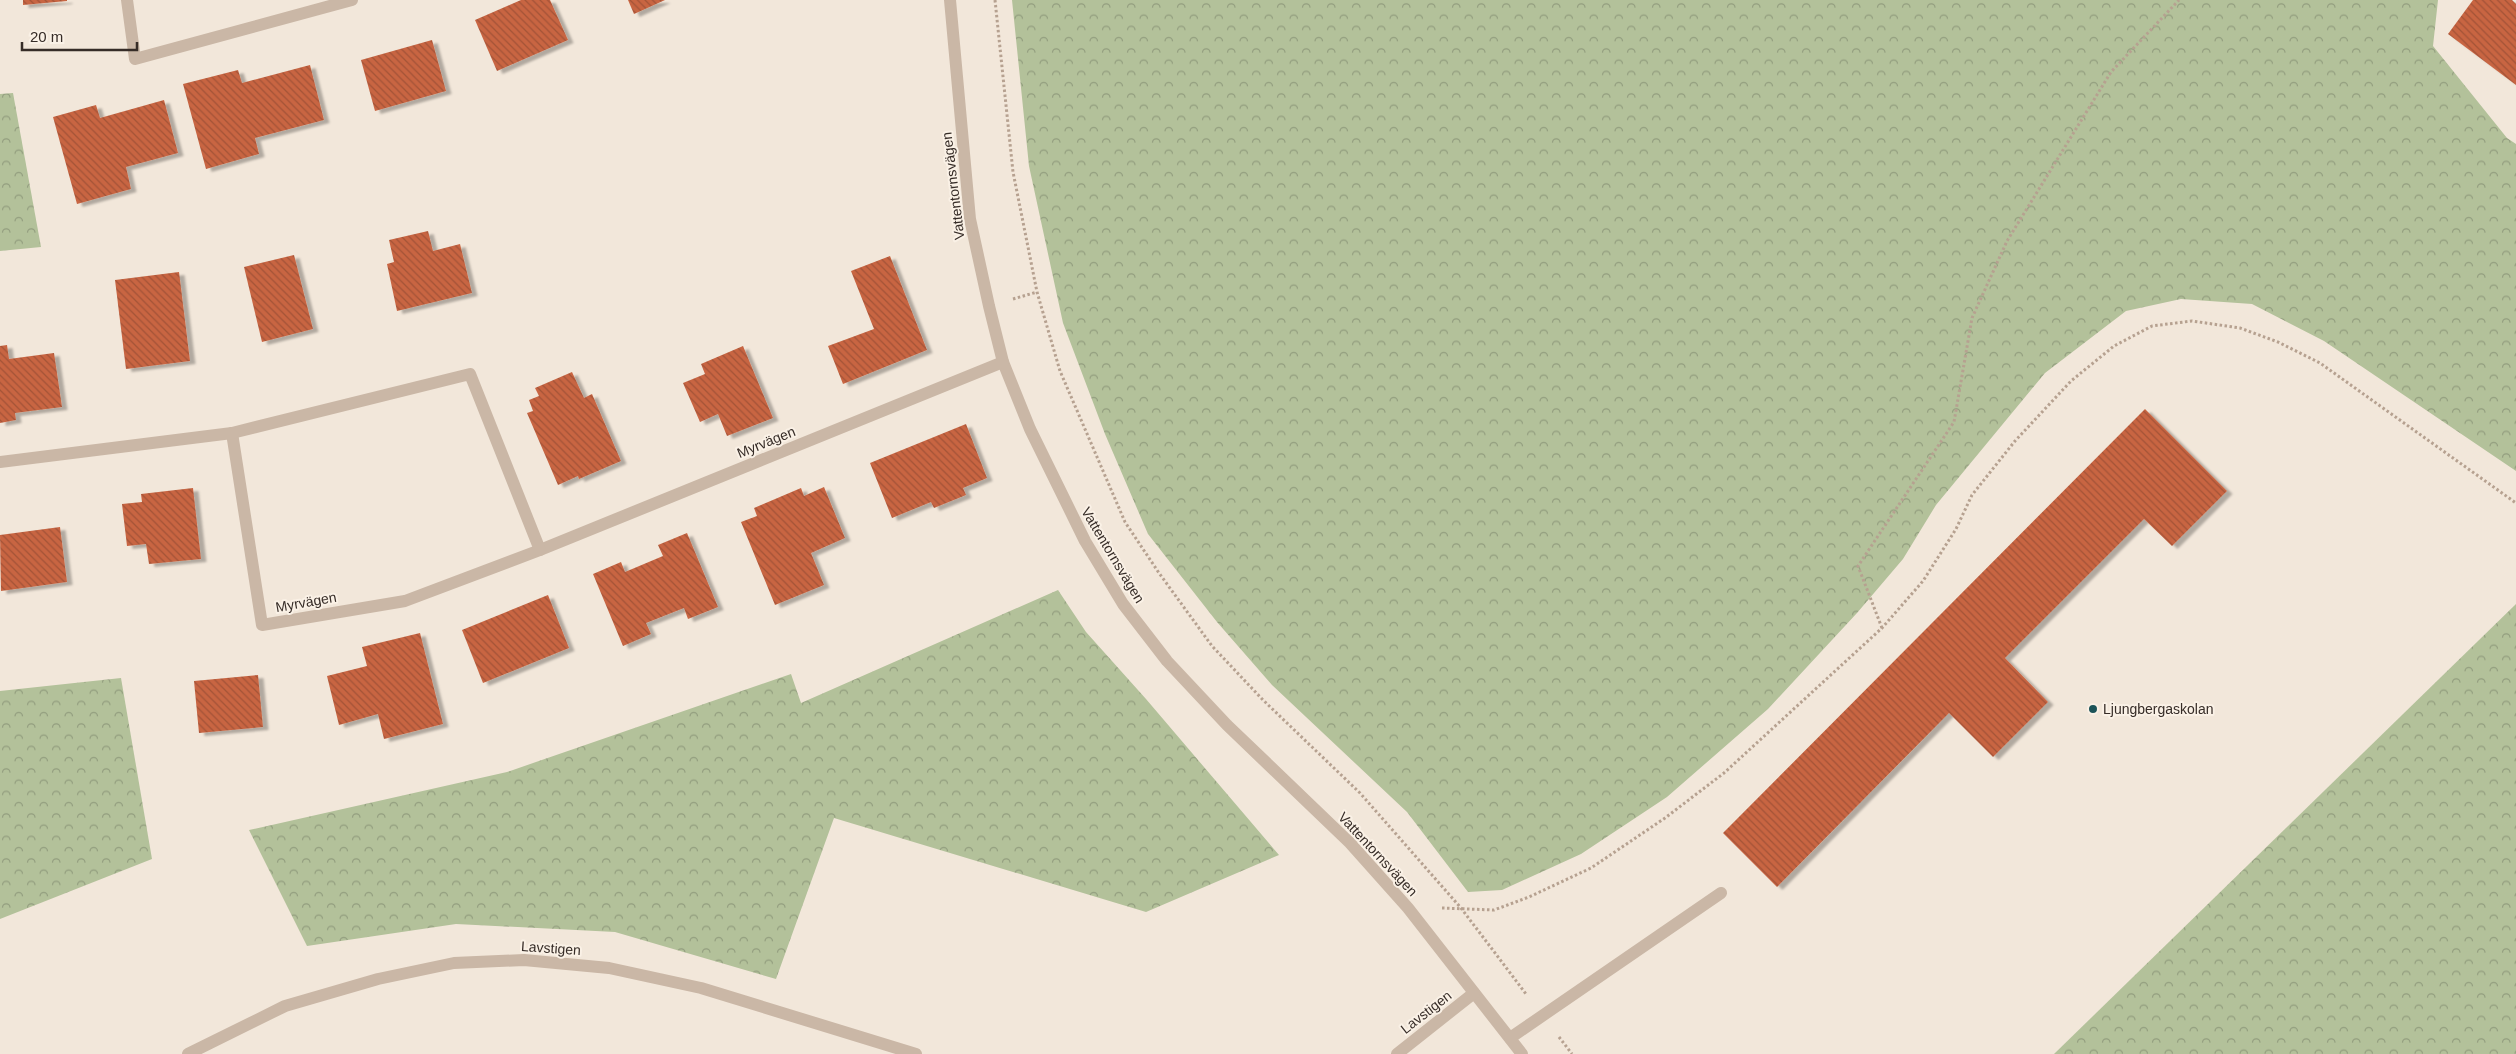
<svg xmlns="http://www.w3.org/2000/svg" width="2516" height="1054" font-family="Helvetica,sans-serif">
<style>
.forest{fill:url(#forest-crowns)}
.building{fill:url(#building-back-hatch);filter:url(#shadow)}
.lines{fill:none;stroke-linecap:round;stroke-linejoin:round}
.path{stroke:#b6a190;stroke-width:3;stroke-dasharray:2.5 2.5;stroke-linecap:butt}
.minor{stroke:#cab7a6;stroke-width:12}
.poi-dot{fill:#1c5358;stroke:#faf1e6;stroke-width:2}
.labels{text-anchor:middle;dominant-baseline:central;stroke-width:4;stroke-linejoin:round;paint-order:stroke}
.street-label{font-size:14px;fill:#362c27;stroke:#faf1e6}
.poi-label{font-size:14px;fill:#362c27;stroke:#faf1e6;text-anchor:start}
</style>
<defs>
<pattern id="forest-crowns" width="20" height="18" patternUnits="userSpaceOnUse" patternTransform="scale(1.25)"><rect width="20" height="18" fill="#b3c19a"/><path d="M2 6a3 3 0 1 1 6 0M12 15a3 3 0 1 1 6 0" fill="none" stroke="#929d7e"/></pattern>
<pattern id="building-back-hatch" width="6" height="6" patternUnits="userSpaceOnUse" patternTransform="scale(1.25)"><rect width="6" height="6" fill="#c86542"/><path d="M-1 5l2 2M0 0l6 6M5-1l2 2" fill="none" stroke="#a35337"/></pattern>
<filter id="shadow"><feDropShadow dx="5.5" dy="3" stdDeviation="1" flood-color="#0004"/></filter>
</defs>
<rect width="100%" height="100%" fill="#f2e7da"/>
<g class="forest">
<polygon points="1012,0 2438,0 2433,46 2507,138 2516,144 2516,471 2324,341 2252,304 2181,299 2126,311 2045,373 1936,505 1903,559 1857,613 1768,709 1667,797 1581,854 1502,890 1468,892 1407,812 1272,685 1217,622 1148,534 1105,434 1063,323 1029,166"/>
<polygon points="13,93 41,247 0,251 0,94"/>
<polygon points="1058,590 1086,632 1146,699 1279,855 1146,912 834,818 776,979 615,932 456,924 307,946 249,830 507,772 791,674 801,703"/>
<polygon points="2516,604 2516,1054 2054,1054"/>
<polygon points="121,678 152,859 0,919 0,691"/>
</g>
<g class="building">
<polygon points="23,0 67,0 67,1 23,5"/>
<polygon points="521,0 550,0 568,40 497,71 475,20"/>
<polygon points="628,0 665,0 634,14"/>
<polygon points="2473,0 2512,0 2516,4 2516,85 2448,34"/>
<polygon points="432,40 446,91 375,111 361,60"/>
<polygon points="310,65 324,120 255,138 259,154 206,169 183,84 238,70 242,83"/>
<polygon points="164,100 178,153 126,167 131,189 77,204 53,117 96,105 100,118"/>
<polygon points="428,231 433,251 460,244 472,293 397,311 387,264 394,262 389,240"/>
<polygon points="294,255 313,329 262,342 244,267"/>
<polygon points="890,256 927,350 843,384 828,346 874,329 851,271"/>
<polygon points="179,272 190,361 126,369 115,280"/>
<polygon points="7,345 9,359 54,353 62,407 15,413 16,420 0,423 0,346"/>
<polygon points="743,346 773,418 727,436 718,414 700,422 683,383 705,374 701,364"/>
<polygon points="572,372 584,398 592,394 621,461 579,479 578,476 558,485 527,413 533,411 529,400 539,396 535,388"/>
<polygon points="2145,409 2227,491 2172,546 2144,519 2005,658 2048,702 1993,757 1949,713 1777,887 1723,833"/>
<polygon points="966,424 987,478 963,488 966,495 934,508 931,502 892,518 870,463"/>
<polygon points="824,487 845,538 811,553 824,585 775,605 741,522 757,516 754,508 801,488 804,496"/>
<polygon points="193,488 201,559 149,564 146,544 127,546 122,504 142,502 141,494"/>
<polygon points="60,527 67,582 1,591 0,535"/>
<polygon points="687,533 718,607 688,619 684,608 646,623 651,634 623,646 593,574 621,562 625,572 663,556 658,545"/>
<polygon points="548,595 569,648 483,683 462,630"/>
<polygon points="420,633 443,724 384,739 378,714 339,725 327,676 367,666 362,647"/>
<polygon points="258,675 263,727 199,733 194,681"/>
</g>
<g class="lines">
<g class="path">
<polyline points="995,0 1013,172 1037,292 1060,371 1125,522 1159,573 1212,646 1263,700 1360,793 1461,908 1526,994"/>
<polyline points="1013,299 1037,292"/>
<polyline points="1882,628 1858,566 1954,422 1972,318 2007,241 2111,72 2179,0"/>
<polyline points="1442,908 1494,910 1529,897 1591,868 1665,818 1724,773 1882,628 1923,581 1956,529 1972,495 2015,441 2071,381 2114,346 2152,326 2192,321 2240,328 2278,342 2320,363 2516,503"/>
<polyline points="1559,1037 1572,1054"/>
</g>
<g class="minor">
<polyline points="127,0 135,59 352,0"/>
<polyline points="950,0 970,219 989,306 1003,362 1030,429 1085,541 1123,604 1167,661 1227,725 1350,843 1408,908 1522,1054"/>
<polyline points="232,433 262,625 405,601 540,550 1003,362"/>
<polyline points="0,462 232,433 470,374 540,550"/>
<polyline points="1510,1038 1721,893"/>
<polyline points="188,1054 285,1006 378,979 454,963 524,960 609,968 701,988 916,1054"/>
<polyline points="1397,1054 1474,993"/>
</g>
</g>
<circle class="poi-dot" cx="2093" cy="709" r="5"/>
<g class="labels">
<g class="street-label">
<text transform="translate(953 186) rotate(-97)">Vattentornsvägen</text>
<text transform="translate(766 442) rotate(-22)">Myrvägen</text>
<text transform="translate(1113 555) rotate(59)">Vattentornsvägen</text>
<text transform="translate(306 602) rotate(-10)">Myrvägen</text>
<text transform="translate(1378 854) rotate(47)">Vattentornsvägen</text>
<text transform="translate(551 948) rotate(4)">Lavstigen</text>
<text transform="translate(1426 1012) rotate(-38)">Lavstigen</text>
</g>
<g class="poi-label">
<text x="2103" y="709">Ljungbergaskolan</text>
</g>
</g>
<path d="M22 42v8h115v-8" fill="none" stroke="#362c27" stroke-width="2.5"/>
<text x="30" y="42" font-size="15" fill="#362c27" stroke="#faf1e6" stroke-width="4" paint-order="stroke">20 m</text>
</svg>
